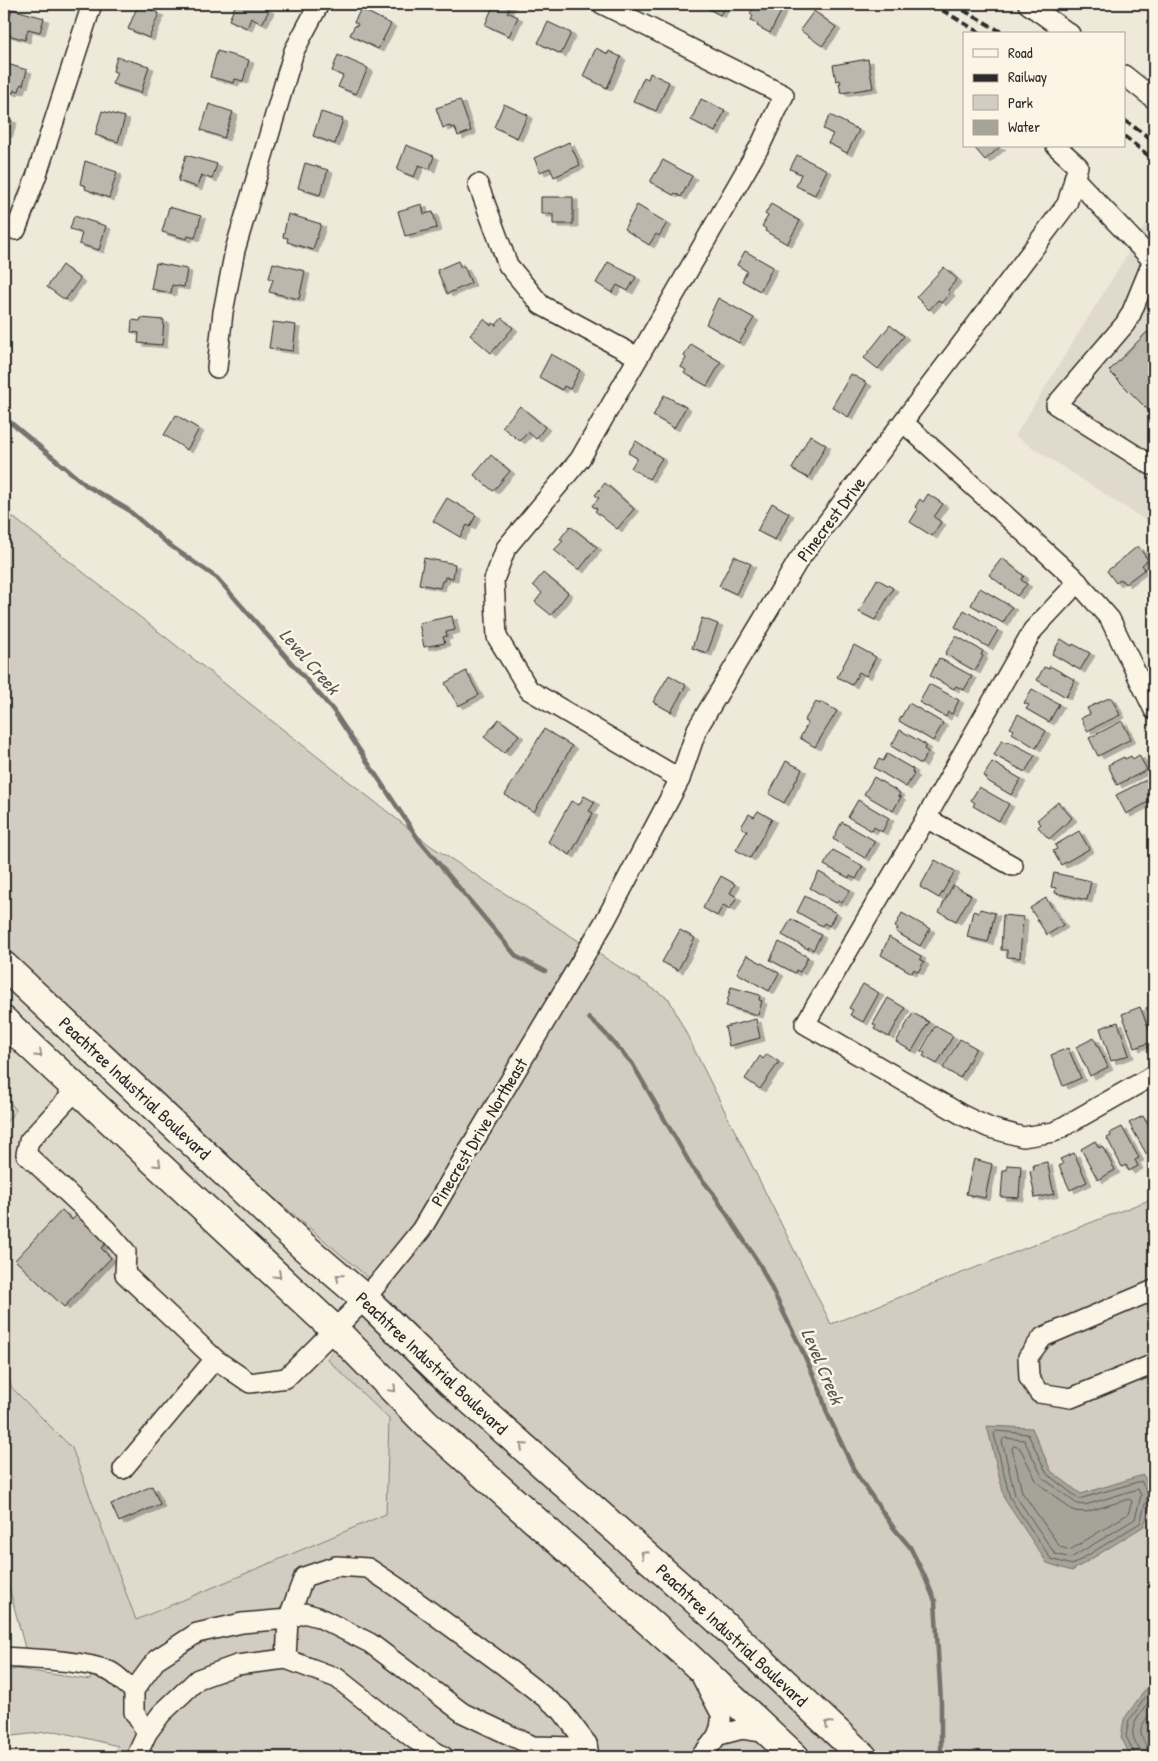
<svg xmlns="http://www.w3.org/2000/svg" width="1158" height="1761" font-family="'Patrick Hand',sans-serif">
<style>
.built{fill:#e0dacc}
.green{fill:#d2cdc0;stroke:#7e7c76}
.water{fill:#a6a399;stroke:#75736d}
.lines{fill:none;stroke-linecap:round;stroke-linejoin:round}
.shore{stroke:#5c5b57;stroke-width:1}
.stream{stroke:#75736d;stroke-width:4.5}
.building{fill:#bcb7ac;stroke:#2b2b2b;filter:url(#shadow)}
.minor-casing{stroke:#2b2b2b;stroke-width:22}
.highway-casing{stroke:#2b2b2b;stroke-width:31}
.minor{stroke:#fcf5e5;stroke-width:19}
.highway{stroke:#fcf5e5;stroke-width:28}
.rail{stroke:#2b2b2b;stroke-width:4;stroke-dasharray:8 4;stroke-linecap:butt}
.oneway{stroke:#949088}
.labels{text-anchor:middle;dominant-baseline:central;stroke-width:5;stroke-linejoin:round;paint-order:stroke}
.street-label{font-size:18px;fill:#2b2b2b;stroke:#fcf5e5}
.water-label{font-size:19px;font-style:italic;fill:#565552;stroke:#fcf5e5}
</style>
<defs>
<filter id="shadow"><feDropShadow dx="5" dy="3" stdDeviation="0" flood-color="#0004"/></filter>
</defs>
<rect width="100%" height="100%" fill="#efe9da"/>
<filter id="ink" filterUnits="userSpaceOnUse"><feTurbulence type="fractalNoise" baseFrequency=".02" numOctaves="2"/><feDisplacementMap in="SourceGraphic" scale="10" xChannelSelector="R" yChannelSelector="G"/><feConvolveMatrix kernelMatrix="1 2 1 2 8 2 1 2 1" color-interpolation-filters="sRGB"/></filter>
<g filter="url(#ink)">
<g class="built">
<polygon points="1154,211 1154,526 1015,436"/>
<polygon points="4,978 185,1123 384,1290 327,1359 389,1419 386,1514 136,1620 72,1448 12,1388 4,1368 4,1125 16,1110 4,1095"/>
</g>
<g class="green">
<polygon points="4,510 431,846 669,999 831,1324 1154,1198 1154,1757 114,1757 118,1746 56,1731 4,1737 4,1671 18,1669 90,1680 94,1660 25,1648 6,1576 4,1571 4,1368 12,1388 72,1448 136,1620 386,1514 389,1419 327,1359 383,1290 185,1123 4,960"/>
<polygon points="4,1095 16,1110 4,1125"/>
</g>
<g class="water">
<polygon points="987,1426 1032,1428 1051,1471 1081,1494 1143,1475 1154,1493 1144,1526 1072,1571 1047,1563 1005,1500"/>
<polygon points="1154,1677 1154,1757 1131,1757 1121,1737 1124,1719"/>
</g>
<g class="lines">
<g class="shore">
<polygon points="997,1431 1028,1434 1047,1474 1079,1499 1141,1481 1148,1494 1140,1523 1072,1565 1051,1559 1010,1498 994,1434"/>
<polygon points="1005,1438 1024,1440 1043,1478 1077,1504 1085,1505 1138,1489 1141,1495 1135,1519 1071,1558 1055,1554 1015,1495 1002,1441"/>
<polygon points="1014,1446 1020,1448 1037,1482 1073,1511 1086,1512 1129,1499 1132,1501 1128,1514 1070,1550 1060,1547 1022,1492 1012,1449"/>
<polyline points="1136,1757 1126,1736 1129,1721 1154,1685"/>
<path d="M1142 1757C1141 1749 1134 1743 1133 1735 1131 1721 1147 1706 1154 1696"/>
<path d="M1149 1757C1149 1746 1137 1736 1142 1726 1145 1720 1150 1714 1154 1709"/>
</g>
<g class="stream">
<polyline points="4,417 87,486 127,509 168,544 217,578 333,710 419,840 517,957 545,971"/>
<polyline points="589,1018 602,1030 632,1063 692,1167 713,1193 760,1265 801,1348 820,1390 827,1413 855,1472 893,1527 910,1547 924,1575 935,1601 941,1703 941,1757"/>
</g>
</g>
<g class="building">
<polygon points="236,4 256,4 269,10 262,24 251,18 247,28 229,20"/>
<polygon points="494,4 511,4 507,12 518,17 509,36 485,25"/>
<polygon points="706,4 726,4 720,15 705,7"/>
<polygon points="755,4 785,4 770,33 757,26 758,24 751,20 753,16 750,14"/>
<polygon points="138,5 159,13 149,38 128,29"/>
<polygon points="12,9 44,18 40,32 28,29 25,40 5,34"/>
<polygon points="361,9 391,24 378,49 350,35 355,25 357,26 358,24 354,22"/>
<polygon points="814,11 836,27 822,46 800,30"/>
<polygon points="548,22 571,33 561,54 538,43"/>
<polygon points="596,48 608,54 609,51 621,57 607,88 583,76"/>
<polygon points="217,51 249,60 243,81 235,79 234,83 210,77"/>
<polygon points="338,55 368,68 356,94 338,87 343,76 332,71"/>
<polygon points="117,57 149,66 141,93 112,84 117,73 113,71"/>
<polygon points="868,59 873,88 841,93 839,83 841,83 840,80 836,81 833,65"/>
<polygon points="4,63 27,70 23,85 21,84 19,91 14,90 13,93 4,90"/>
<polygon points="650,73 669,82 656,111 633,101 644,77 648,79"/>
<polygon points="701,99 725,110 715,132 691,120"/>
<polygon points="460,100 471,131 458,136 455,127 451,128 450,126 443,128 436,108"/>
<polygon points="209,104 233,112 224,138 201,130"/>
<polygon points="504,104 528,115 517,138 494,127"/>
<polygon points="102,111 125,117 118,142 95,135"/>
<polygon points="321,112 343,119 335,144 313,136"/>
<polygon points="830,115 859,130 847,153 828,143 833,134 823,129"/>
<polygon points="4,118 12,120 7,135 4,134"/>
<polygon points="569,142 580,165 554,177 550,168 540,172 534,158"/>
<polygon points="406,145 434,156 430,169 419,165 414,177 397,170"/>
<polygon points="973,146 1001,146 985,160"/>
<polygon points="186,155 217,164 212,179 201,175 197,187 178,181"/>
<polygon points="797,155 827,170 815,195 796,186 801,174 790,169"/>
<polygon points="663,160 692,176 681,197 675,193 673,195 650,182"/>
<polygon points="85,161 117,172 109,198 85,189 86,186 80,184"/>
<polygon points="305,163 328,170 320,195 298,188"/>
<polygon points="541,197 573,197 573,224 553,224 553,214 541,214"/>
<polygon points="422,204 424,214 433,212 437,228 405,236 398,211"/>
<polygon points="771,204 800,221 787,244 765,231 766,229 762,226 768,216 765,214"/>
<polygon points="637,205 667,223 659,236 656,234 649,245 624,229"/>
<polygon points="169,207 201,216 195,238 188,236 187,239 162,232"/>
<polygon points="288,214 321,224 313,250 287,242 288,238 283,237"/>
<polygon points="74,216 106,226 99,250 79,244 82,233 70,229"/>
<polygon points="745,251 773,267 760,291 742,281 747,271 737,265"/>
<polygon points="458,261 461,268 464,266 471,283 447,294 437,270"/>
<polygon points="608,262 636,277 628,291 617,285 612,293 596,283"/>
<polygon points="156,263 187,269 184,287 172,285 171,293 151,289"/>
<polygon points="273,263 305,271 299,299 269,292 273,279 269,278"/>
<polygon points="62,265 80,279 65,300 47,287"/>
<polygon points="944,267 957,279 948,290 950,293 941,303 938,300 929,310 916,297"/>
<polygon points="718,298 754,318 739,343 706,324"/>
<polygon points="141,318 164,320 162,345 138,343 139,333 131,332 132,320 140,321"/>
<polygon points="502,318 513,328 491,353 470,335 484,319 491,326 493,323 496,325"/>
<polygon points="273,322 296,325 293,351 269,348"/>
<polygon points="890,325 904,336 878,369 864,358"/>
<polygon points="1147,332 1154,339 1154,416 1109,371"/>
<polygon points="691,344 721,362 707,386 684,373 686,370 681,367 686,358 684,356"/>
<polygon points="551,354 580,370 570,389 564,386 562,390 539,377"/>
<polygon points="851,374 867,383 848,417 832,407"/>
<polygon points="664,395 686,407 674,428 653,416"/>
<polygon points="520,406 545,427 536,439 528,432 520,441 502,427"/>
<polygon points="176,415 199,429 187,450 164,435"/>
<polygon points="810,435 826,445 808,478 792,469"/>
<polygon points="636,441 662,458 649,479 631,468 637,458 628,453"/>
<polygon points="491,455 510,471 493,491 474,475"/>
<polygon points="605,483 634,509 617,529 595,511 597,509 592,506 599,498 595,495"/>
<polygon points="928,494 943,504 934,517 941,522 932,536 910,522 918,509 915,507 920,499 923,502"/>
<polygon points="447,498 476,515 470,527 467,525 460,537 433,521"/>
<polygon points="772,503 789,513 775,540 757,531"/>
<polygon points="570,526 597,547 579,570 554,550 563,541 560,539"/>
<polygon points="1138,546 1148,560 1142,565 1145,569 1125,584 1121,579 1116,583 1107,571"/>
<polygon points="734,556 751,564 736,594 719,586"/>
<polygon points="424,558 455,564 453,578 445,577 444,581 442,581 440,588 419,584"/>
<polygon points="1002,558 1024,576 1021,580 1027,584 1017,596 989,575"/>
<polygon points="543,573 568,593 551,615 535,602 542,593 533,585"/>
<polygon points="877,579 893,588 875,620 859,612"/>
<polygon points="980,588 1012,607 1003,623 971,605"/>
<polygon points="964,610 998,630 988,647 955,627"/>
<polygon points="452,616 455,630 446,632 447,636 443,637 445,643 424,647 419,623"/>
<polygon points="702,618 718,624 707,653 692,648"/>
<polygon points="956,636 983,651 981,655 983,656 975,671 945,654"/>
<polygon points="1061,639 1072,646 1073,644 1090,653 1080,670 1052,654"/>
<polygon points="854,645 876,657 866,676 859,672 852,685 837,677"/>
<polygon points="939,658 972,676 964,690 956,686 954,689 930,676"/>
<polygon points="1050,666 1075,680 1066,697 1037,680 1044,667 1049,669"/>
<polygon points="466,671 479,695 458,706 445,683"/>
<polygon points="669,675 686,685 671,712 653,702"/>
<polygon points="929,684 959,700 952,714 948,712 946,717 919,702"/>
<polygon points="1032,689 1059,704 1049,722 1026,709 1029,705 1024,703"/>
<polygon points="1111,697 1120,715 1087,731 1081,718 1090,714 1087,708"/>
<polygon points="816,702 820,704 821,702 837,711 815,747 800,738 808,723 804,721"/>
<polygon points="909,703 943,723 933,741 899,721"/>
<polygon points="1018,714 1046,731 1036,748 1012,733 1014,730 1010,728"/>
<polygon points="499,719 519,735 504,753 484,737"/>
<polygon points="1122,721 1131,739 1098,756 1089,738"/>
<polygon points="544,729 572,746 534,812 505,795"/>
<polygon points="900,730 926,745 924,749 928,752 921,764 891,746"/>
<polygon points="1002,740 1007,743 1008,741 1035,755 1025,772 994,755"/>
<polygon points="887,754 913,769 912,772 914,774 906,787 874,768 879,759 883,761"/>
<polygon points="1139,755 1147,770 1117,785 1108,765 1124,757 1125,759 1131,756 1133,759"/>
<polygon points="786,761 802,769 784,803 769,794"/>
<polygon points="992,762 1021,779 1011,795 986,780 987,778 984,776"/>
<polygon points="874,777 900,793 898,796 901,797 893,811 864,794"/>
<polygon points="1150,778 1154,786 1154,799 1126,814 1116,795"/>
<polygon points="979,787 1009,804 999,821 973,806 975,803 971,800"/>
<polygon points="584,796 595,802 589,811 593,813 570,855 548,842 571,801 579,805"/>
<polygon points="858,800 889,818 882,832 874,827 872,831 848,817"/>
<polygon points="1058,802 1072,818 1049,839 1038,827 1041,824 1037,820"/>
<polygon points="758,811 772,819 750,858 736,850 747,831 741,827 749,814 754,817"/>
<polygon points="842,822 875,841 865,858 833,839"/>
<polygon points="1079,831 1089,849 1061,865 1053,851 1057,849 1055,845"/>
<polygon points="833,850 863,866 856,879 850,876 849,878 824,865"/>
<polygon points="935,860 955,871 939,898 920,887"/>
<polygon points="819,872 850,890 842,903 838,901 836,903 810,888"/>
<polygon points="1054,873 1091,881 1087,900 1055,893 1056,888 1051,887"/>
<polygon points="721,876 735,884 730,893 737,897 730,909 723,905 717,916 703,908"/>
<polygon points="953,885 971,895 956,921 939,912"/>
<polygon points="805,896 836,913 829,926 824,923 822,926 797,912"/>
<polygon points="1046,898 1063,925 1047,935 1030,908"/>
<polygon points="980,909 995,913 988,942 967,937 973,911 979,913"/>
<polygon points="902,913 930,929 920,946 896,932 898,928 895,927"/>
<polygon points="1003,915 1023,917 1020,958 1007,957 1007,950 1001,950"/>
<polygon points="791,919 821,935 813,950 809,947 808,949 782,935"/>
<polygon points="680,930 695,938 678,970 662,962"/>
<polygon points="889,937 921,956 920,959 924,962 918,972 914,969 912,973 881,955"/>
<polygon points="779,942 808,957 800,972 796,970 795,973 770,960"/>
<polygon points="747,955 779,973 769,991 737,973"/>
<polygon points="863,984 879,993 863,1022 850,1015 853,1010 849,1008"/>
<polygon points="731,987 760,995 759,1000 762,1001 758,1015 726,1006"/>
<polygon points="888,998 905,1008 889,1037 874,1029 876,1026 873,1024"/>
<polygon points="1154,1004 1154,1024 1146,1008"/>
<polygon points="1140,1007 1154,1041 1135,1048 1122,1014"/>
<polygon points="913,1013 929,1022 912,1051 896,1042"/>
<polygon points="756,1019 760,1038 729,1046 725,1027"/>
<polygon points="1118,1022 1129,1055 1111,1061 1100,1028"/>
<polygon points="935,1026 953,1036 937,1064 923,1056 925,1053 921,1051"/>
<polygon points="1094,1038 1108,1067 1090,1076 1076,1047"/>
<polygon points="960,1039 976,1048 960,1078 943,1068"/>
<polygon points="1068,1048 1081,1078 1063,1086 1051,1055"/>
<polygon points="767,1054 779,1062 760,1089 745,1079 760,1056 763,1059"/>
<polygon points="1143,1116 1148,1125 1151,1123 1154,1129 1154,1151 1147,1155 1129,1123"/>
<polygon points="1122,1127 1139,1158 1135,1160 1138,1166 1129,1171 1126,1165 1122,1167 1107,1138 1111,1136 1110,1133"/>
<polygon points="1095,1141 1099,1148 1102,1146 1115,1170 1098,1180 1081,1149"/>
<polygon points="1074,1153 1087,1182 1070,1190 1059,1166 1063,1164 1060,1159"/>
<polygon points="974,1159 992,1164 985,1198 966,1194"/>
<polygon points="1047,1162 1054,1194 1035,1198 1030,1171 1034,1170 1033,1165"/>
<polygon points="1007,1165 1021,1166 1019,1198 1001,1197 1003,1170 1007,1170"/>
<polygon points="62,1210 72,1220 78,1214 108,1242 101,1248 111,1258 64,1307 15,1260"/>
<polygon points="152,1486 160,1504 119,1522 111,1504"/>
</g>
<g class="lines">
<defs>
<g id="minor">
<polyline points="602,4 784,95 761,144 580,459 506,548 494,580 497,637 529,690 680,779"/>
<polyline points="1028,4 1070,34"/>
<polyline points="1124,75 1154,99"/>
<polyline points="1074,178 1154,262"/>
<polyline points="478,184 508,265 541,305 638,357"/>
<polyline points="16,230 36,177 92,4"/>
<polyline points="1153,260 1131,314 1125,324 1056,405 1151,465 1154,463"/>
<polyline points="217,368 223,312 235,250 294,51 319,4"/>
<polyline points="903,422 1073,577 1110,619 1154,710"/>
<polyline points="1078,582 1033,630 926,818 805,1024 964,1116 990,1128 1023,1137 1054,1132 1154,1075"/>
<polyline points="926,818 1013,866"/>
<polyline points="77,1089 29,1141 26,1154 106,1229 126,1252 125,1274 215,1359 250,1383 286,1378 365,1299 421,1230 605,921 680,779 697,729 798,561 1067,204 1078,166 1056,146"/>
<polyline points="1154,1290 1043,1337 1028,1357 1029,1378 1039,1393 1071,1398 1154,1364"/>
<polyline points="123,1469 215,1359"/>
<polyline points="288,1619 304,1577 336,1566 368,1568 398,1588 502,1664 561,1710 587,1744 589,1757"/>
<polyline points="288,1619 304,1613 318,1617 370,1643 463,1713 533,1746 575,1747 587,1744"/>
<path d="M4 1657C33 1659 83 1660 109 1671 118 1675 125 1685 134 1690"/>
<polyline points="286,1659 337,1678 414,1739 444,1757"/>
<polyline points="719,1735 742,1729 769,1733"/>
<polyline points="136,1757 147,1733 161,1714 198,1679 237,1665 286,1659 288,1619 242,1623 197,1633 157,1659 134,1690 134,1712 147,1733"/>
<path d="M700 1757C712 1743 723 1734 721 1714L702 1678"/>
</g>
<g id="highway">
<polyline points="4,966 303,1246 365,1299 459,1390 716,1618 863,1757"/>
<polyline points="4,1021 335,1330 426,1423 684,1653 795,1757"/>
</g>
</defs>
<use href="#minor" class="minor-casing"/>
<use href="#highway" class="highway-casing"/>
<use href="#minor" class="minor"/>
<use href="#highway" class="highway"/>
<g class="rail">
<polyline points="932,4 982,34"/>
<polyline points="953,4 1005,34"/>
<polyline points="1124,120 1154,141"/>
<polyline points="1124,136 1154,160"/>
</g>
</g>
<defs><path id="oneway-chevron" d="M-2-3.5L2.5 0L-2 3.5" fill="none" stroke-width="1.6" stroke-linecap="round" stroke-linejoin="round" transform="scale(1.25)"/></defs>
<g class="oneway">
<use href="#oneway-chevron" transform="translate(39 1054) rotate(43)"/>
<use href="#oneway-chevron" transform="translate(158 1164) rotate(43)"/>
<use href="#oneway-chevron" transform="translate(278 1275) rotate(43)"/>
<use href="#oneway-chevron" transform="translate(339 1277) rotate(-139)"/>
<use href="#oneway-chevron" transform="translate(393 1389) rotate(46)"/>
<use href="#oneway-chevron" transform="translate(523 1446) rotate(-138)"/>
<use href="#oneway-chevron" transform="translate(644 1554) rotate(-138)"/>
<use href="#oneway-chevron" transform="translate(828 1724) rotate(-137)"/>
</g>
</g>
<g class="labels">
<g class="street-label">
<text transform="translate(831 519) rotate(-53)">Pinecrest Drive</text>
<text transform="translate(135 1088) rotate(43)">Peachtree Industrial Boulevard</text>
<text transform="translate(479 1132) rotate(-59)">Pinecrest Drive Northeast</text>
<text transform="translate(432 1363) rotate(43)">Peachtree Industrial Boulevard</text>
<text transform="translate(732 1635) rotate(43)">Peachtree Industrial Boulevard</text>
</g>
<g class="water-label">
<text transform="translate(310 661) rotate(49)">Level Creek</text>
<text transform="translate(823 1366) rotate(67)">Level Creek</text>
</g>
</g>
<rect width="1158" height="1761" fill="none" stroke="#fcf5e5" stroke-width="20"/>
<rect x="10" y="10" width="1138" height="1741" fill="none" stroke="#2b2b2b" stroke-width="2" filter="url(#ink)"/>
<rect x="963" y="32" width="162" height="115" fill="#fcf5e5" stroke="#a8a49b"/>
<rect x="973" y="49" width="25" height="8" fill="#fcf5e5" stroke="#a8a49b"/>
<text x="1008" y="58" font-size="15" fill="#2b2b2b">Road</text>
<rect x="973" y="74" width="25" height="8" fill="#2b2b2b" stroke="#a8a49b"/>
<text x="1008" y="82" font-size="15" fill="#2b2b2b">Railway</text>
<rect x="973" y="95" width="25" height="15" fill="#d2cdc0" stroke="#a8a49b"/>
<text x="1008" y="108" font-size="15" fill="#2b2b2b">Park</text>
<rect x="973" y="120" width="25" height="15" fill="#a6a399" stroke="#a8a49b"/>
<text x="1008" y="132" font-size="15" fill="#2b2b2b">Water</text>
</svg>
